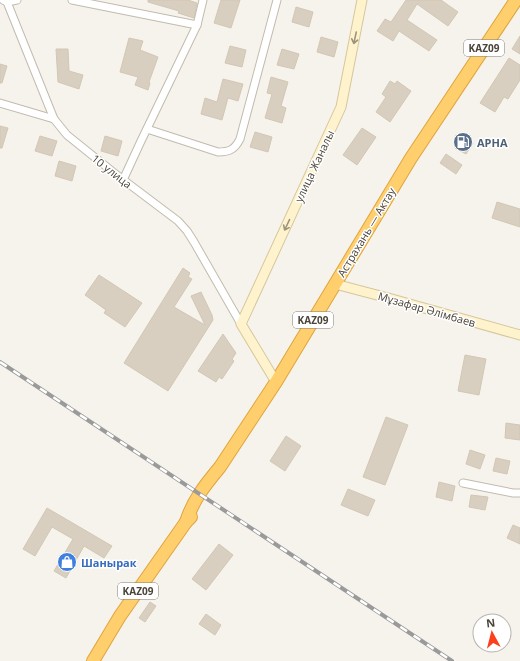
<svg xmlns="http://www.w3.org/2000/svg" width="520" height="661" font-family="'Open Sans',sans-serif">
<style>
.building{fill:#d8cfc1;stroke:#d3c7b4}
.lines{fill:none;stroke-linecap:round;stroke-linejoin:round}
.street-casing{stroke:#c2bbae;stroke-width:9}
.secondary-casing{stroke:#d6c79b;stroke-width:11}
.highway-casing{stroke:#e0a43c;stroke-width:14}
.street{stroke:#fff;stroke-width:7}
.secondary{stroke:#fff3cd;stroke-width:9}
.highway{stroke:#ffcf6e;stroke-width:12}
.rail-casing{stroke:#9a9a9a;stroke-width:4}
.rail{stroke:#fff;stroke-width:2.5;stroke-dasharray:8;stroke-linecap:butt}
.oneway{stroke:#9c937c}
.labels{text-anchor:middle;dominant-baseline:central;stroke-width:3;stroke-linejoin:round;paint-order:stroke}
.shield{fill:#fff;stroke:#817c74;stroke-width:1}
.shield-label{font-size:10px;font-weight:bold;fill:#4b4439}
.service-label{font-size:11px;font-weight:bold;fill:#4e5e75;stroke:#fff;text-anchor:start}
.street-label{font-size:11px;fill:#4b4439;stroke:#fff}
.shop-label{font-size:11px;font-weight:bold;fill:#366cbe;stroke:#fff;text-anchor:start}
</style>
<rect width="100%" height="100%" fill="#f6f3ec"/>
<g class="building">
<polygon points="148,0 188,0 197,3 194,18 178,13 179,11 148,2"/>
<polygon points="221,0 240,0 231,28 214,23"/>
<polygon points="406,0 441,0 458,12 448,26 417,4 407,20 437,40 429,51 399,31 393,41 377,31 385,19 391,22"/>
<polygon points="296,7 313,12 309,27 292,22"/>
<polygon points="520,36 520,54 512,49"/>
<polygon points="321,37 338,42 334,57 317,52"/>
<polygon points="129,38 143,41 140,50 158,57 149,82 150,83 148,90 135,85 138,77 120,72"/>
<polygon points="230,46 246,50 242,67 225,63"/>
<polygon points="56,49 68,49 69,71 83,75 79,89 58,82"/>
<polygon points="282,49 299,54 294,69 277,65"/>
<polygon points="509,58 520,65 520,80 508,99 504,97 495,112 480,103"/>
<polygon points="0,64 7,66 2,83 0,83"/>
<polygon points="271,77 288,82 281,106 286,108 282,123 265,118 272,94 267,93"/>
<polygon points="223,79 243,84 238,101 228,98 222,120 201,114 205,98 217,102"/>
<polygon points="390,81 395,84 397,81 411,91 390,122 376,112 386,97 382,94"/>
<polygon points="0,126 8,128 2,148 0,148"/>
<polygon points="362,128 376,137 357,165 343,155"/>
<polygon points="255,132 272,137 268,152 250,147"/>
<polygon points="40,136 57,141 52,156 35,151"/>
<polygon points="105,136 122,141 118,156 101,151"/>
<polygon points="462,136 473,143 466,154 455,148"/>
<polygon points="446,154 462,165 456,174 440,163"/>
<polygon points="59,161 76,166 72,181 55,176"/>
<polygon points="497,202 520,209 520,227 492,218"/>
<polygon points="183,268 190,273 188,277 192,279 174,307 205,325 191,296 201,292 212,315 213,320 168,391 124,363"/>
<polygon points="99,275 142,303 125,327 104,313 106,310 85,295"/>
<polygon points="223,334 236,353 232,359 234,361 222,379 219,377 216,382 198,371"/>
<polygon points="465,355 486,359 479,395 458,391"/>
<polygon points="386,417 408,425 385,485 363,477"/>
<polygon points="506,423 520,425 520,440 505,438"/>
<polygon points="286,436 301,446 285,471 270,461"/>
<polygon points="470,450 485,455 480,469 466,464"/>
<polygon points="496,458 510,461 507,474 493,471"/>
<polygon points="439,482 455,486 452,501 436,497"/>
<polygon points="348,489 375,500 368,516 341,505"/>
<polygon points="471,495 488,497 485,510 469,507"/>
<polygon points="47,508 112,546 104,558 84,546 66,578 54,571 73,539 52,527 35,556 23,549"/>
<polygon points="513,525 520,528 520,544 507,538"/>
<polygon points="219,544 233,555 206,590 192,579"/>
<polygon points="150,602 156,606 145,622 139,618"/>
<polygon points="206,614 221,625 215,635 199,624"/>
</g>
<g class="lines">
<defs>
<g id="street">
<polyline points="3,0 7,2 54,119 67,135 113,172 178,221 187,231 194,242 241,324"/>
<polyline points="72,0 197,25"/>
<polyline points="7,2 17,0"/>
<polyline points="0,103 54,119"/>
<path d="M147 129 218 152C230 152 235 149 240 139L277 0"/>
<polyline points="123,180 141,141 197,25 203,0"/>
<polyline points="463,483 513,493 520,493"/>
</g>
<g id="secondary">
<polyline points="335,284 392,299 520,335"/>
<polyline points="276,382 241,324 341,107 362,0"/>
</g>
<g id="highway">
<path d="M186 522C193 500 205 485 220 467L276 382 411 158 516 0"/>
<polyline points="93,661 120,616 186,522 191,517"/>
</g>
</defs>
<use href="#street" class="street-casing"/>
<use href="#secondary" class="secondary-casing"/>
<use href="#highway" class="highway-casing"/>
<use href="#street" class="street"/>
<use href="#secondary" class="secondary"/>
<use href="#highway" class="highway"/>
<defs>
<polyline id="rail" points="0,362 452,661"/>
</defs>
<use href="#rail" class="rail-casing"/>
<use href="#rail" class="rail"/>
</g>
<defs><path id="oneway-shaft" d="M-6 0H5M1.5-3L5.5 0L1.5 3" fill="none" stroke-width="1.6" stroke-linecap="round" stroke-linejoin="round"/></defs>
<g class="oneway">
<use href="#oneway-shaft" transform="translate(355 38) rotate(102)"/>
<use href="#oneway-shaft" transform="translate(287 225) rotate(115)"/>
</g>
<defs>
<symbol id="fuel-disc" viewBox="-11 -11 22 22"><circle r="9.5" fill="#5c6f8a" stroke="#fff"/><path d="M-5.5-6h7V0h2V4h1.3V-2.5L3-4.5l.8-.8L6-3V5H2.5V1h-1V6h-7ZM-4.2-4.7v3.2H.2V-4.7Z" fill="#fff"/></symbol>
<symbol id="shop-disc" viewBox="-11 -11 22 22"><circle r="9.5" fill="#3f7fe0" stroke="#fff"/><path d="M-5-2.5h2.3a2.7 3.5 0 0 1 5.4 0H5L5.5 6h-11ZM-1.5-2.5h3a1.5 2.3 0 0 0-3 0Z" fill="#fff"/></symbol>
</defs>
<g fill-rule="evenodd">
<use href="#fuel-disc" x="452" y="131" width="22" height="22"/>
<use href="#shop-disc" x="56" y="551" width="22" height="22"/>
</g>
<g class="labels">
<g class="shield">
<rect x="464" y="40" width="40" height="16" rx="3"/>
<rect x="293" y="312" width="40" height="16" rx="3"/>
<rect x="118" y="583" width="40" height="16" rx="3"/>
</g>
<g class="shield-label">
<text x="484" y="48">KAZ09</text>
<text x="313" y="320">KAZ09</text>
<text x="138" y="591">KAZ09</text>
</g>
<g class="service-label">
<text x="477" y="142">АРНА</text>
</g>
<g class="street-label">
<text transform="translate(314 166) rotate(-65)">улица Жаналы</text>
<text transform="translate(112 171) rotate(38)">10 улица</text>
<text transform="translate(366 232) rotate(-59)">Астрахань — Актау</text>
<text transform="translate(427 309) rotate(16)">Мұзафар Әлімбаев</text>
</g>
<g class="shop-label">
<text x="81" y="562">Шанырак</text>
</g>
</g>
<g transform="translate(492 633) rotate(353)"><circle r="19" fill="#ffffff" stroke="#b7b4b0"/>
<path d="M0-3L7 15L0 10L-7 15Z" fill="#fc3f1d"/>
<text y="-6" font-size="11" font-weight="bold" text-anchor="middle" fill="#4b4439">N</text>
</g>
</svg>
